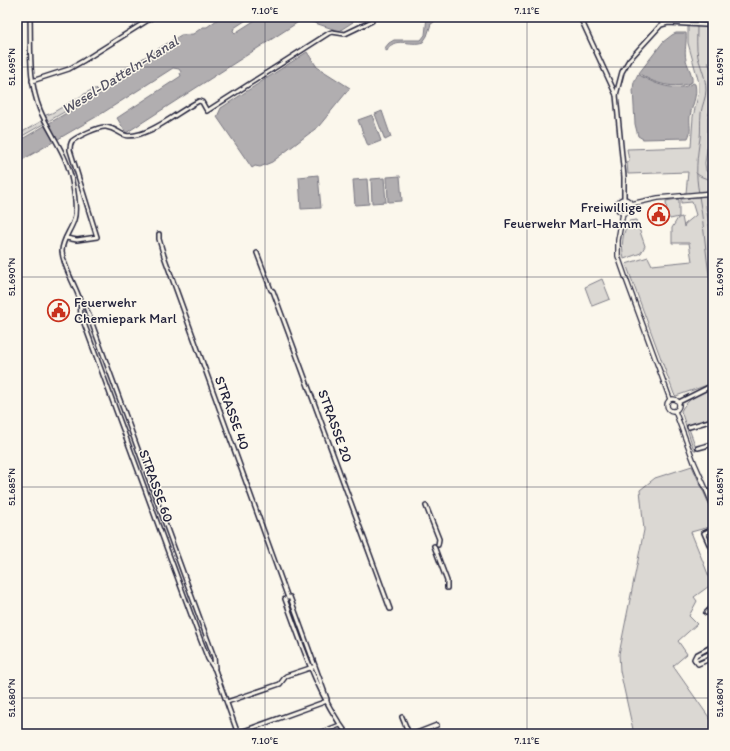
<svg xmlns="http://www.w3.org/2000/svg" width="730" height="751" font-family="Itim,sans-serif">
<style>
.green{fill:#dbd8d3;stroke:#7e7d87}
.water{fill:#b1aeb0;stroke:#787681}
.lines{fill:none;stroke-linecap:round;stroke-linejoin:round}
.stream{stroke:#787681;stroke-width:1}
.minor-casing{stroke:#22223b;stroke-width:6}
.major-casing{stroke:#22223b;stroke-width:6}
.minor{stroke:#fbf7ec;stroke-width:3}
.major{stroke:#fbf7ec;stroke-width:3.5}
.ticks{fill:none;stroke:#22223b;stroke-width:1;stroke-opacity:0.45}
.labels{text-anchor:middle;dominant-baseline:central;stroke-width:3;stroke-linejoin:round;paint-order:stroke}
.poi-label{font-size:14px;fill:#22223b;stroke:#fbf7ec;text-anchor:end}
.street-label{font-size:14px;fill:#22223b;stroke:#fbf7ec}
.water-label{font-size:15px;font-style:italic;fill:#545364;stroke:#fbf7ec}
.neatline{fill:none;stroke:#22223b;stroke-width:1.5}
.ticks-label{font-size:10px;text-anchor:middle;fill:#22223b}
</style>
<rect width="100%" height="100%" fill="#fbf7ec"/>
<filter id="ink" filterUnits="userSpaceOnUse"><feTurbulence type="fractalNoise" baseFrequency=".025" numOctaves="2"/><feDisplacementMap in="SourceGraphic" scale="8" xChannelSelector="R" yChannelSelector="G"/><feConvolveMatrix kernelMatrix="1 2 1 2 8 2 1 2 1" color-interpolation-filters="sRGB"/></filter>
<g filter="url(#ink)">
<g class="green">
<polygon points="688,26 706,26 713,35 713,59 708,62 712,72 713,99 708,117 708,142 705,163 706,171 713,174 713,191 687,194 684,193 686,193 688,172 628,174 627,162 629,161 627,149 691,147 693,117 699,91 699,83 688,43"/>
<polygon points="93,89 96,89 99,92 17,139 17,135 40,122 46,115 52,113"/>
<polygon points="706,196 706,207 713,248 713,383 676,396 674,394 626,264 648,257 652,265 692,261 689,243 672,243 672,228 678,218 682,217 684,227 685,224 696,215 692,202 681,203 681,199"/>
<polygon points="677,199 679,200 679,217 670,219 667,214 666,201"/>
<path d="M636 220 645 246 641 253 624 259C621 245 622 234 629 221Z"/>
<polygon points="602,279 610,299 592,306 585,287"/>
<path d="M713 387V419L688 426 697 450H694L681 411C686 400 701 392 713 387Z"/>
<polygon points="692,466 713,513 713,526 691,532 712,584 694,597 697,601 689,616 697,624 678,641 687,654 673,666 713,723 713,734 634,734 620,671 619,654 644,530 640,490 655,478"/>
</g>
<g class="water">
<polygon points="221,17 251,17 234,28 233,31 235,33 260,17 351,17 353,22 339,31 303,19 126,133 117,118 181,76 180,73 181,72 179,69 173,68 101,114 17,163 17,142 99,94 114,76 181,35 193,34 203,27 207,27"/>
<path d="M427 17H436L434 22 431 24 427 36 423 42C410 47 394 35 387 51L384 49 389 43 394 40H421L425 35Z"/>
<path d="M676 33H686C687 42 684 50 686 60 688 67 693 75 692 82 676 90 653 84 639 73L663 42 672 35Z"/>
<polygon points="307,52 317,67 350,88 319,126 272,162 260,167 255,166 252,168 217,117 221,108"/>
<path d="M638 74C653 84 677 93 693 83L695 84C698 95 692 105 690 116 689 124 692 131 688 138L643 139 638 136 635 124 633 89 634 82Z"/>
<polygon points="382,111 391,137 385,140 375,114"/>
<polygon points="372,115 381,141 368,146 358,120"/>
<polygon points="318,175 321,208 301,209 299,177"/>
<polygon points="400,176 402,201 388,202 387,177"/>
<polygon points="384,178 386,202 372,203 371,179"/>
<polygon points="367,179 369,204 355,205 353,180"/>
</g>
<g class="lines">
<g class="stream">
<polyline points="698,23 698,17"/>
<path d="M697 26C697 37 696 47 698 57 701 68 706 78 706 90 706 98 702 105 701 113 700 122 701 130 700 138 697 157 695 174 699 193"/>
<path d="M696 173C701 178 707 178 713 181"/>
<path d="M699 196C705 230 706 264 713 298"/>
</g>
<defs>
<g id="minor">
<path d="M30 17C31 48 28 81 40 110 50 134 67 154 72 181 74 191 77 211 74 220 71 230 62 240 62 251 63 267 75 284 80 300 81 304 80 310 81 315L196 628 208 659 215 670 238 734"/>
<polyline points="580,17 616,95"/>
<polyline points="32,81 69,69 83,61 153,17"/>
<polyline points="624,200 624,177 616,95 622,72 629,60 661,25 668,23 705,25 713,22"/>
<polyline points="159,234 159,239 164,256 288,598"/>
<path d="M66 238 77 240 97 237 70 150C70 146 70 144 72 141 77 137 99 126 106 127 121 129 119 140 140 134 161 128 179 111 199 101L202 102 207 111 329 33 332 32 345 34 372 21 370 17"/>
<polyline points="257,253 271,290 273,291 390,609"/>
<polyline points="80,301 86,307 102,351 214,657 215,668"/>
<polyline points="679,402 713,385"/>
<polyline points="689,427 713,420"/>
<polyline points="698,448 713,444"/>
<polyline points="426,506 439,539 438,545"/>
<polyline points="713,529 704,533 713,553"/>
<polyline points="434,546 447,581 447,588"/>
<polyline points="290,597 327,699"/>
<path d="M285 599C302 645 317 694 347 734"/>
<polyline points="706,613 713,606"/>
<polyline points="713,644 710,651 713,660"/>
<polyline points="711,647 696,655 694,659 698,664 712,658"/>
<polyline points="695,660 711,653"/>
<polyline points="227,702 280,684 286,676 313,667"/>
<polyline points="402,717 409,734"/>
<polyline points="238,733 327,701"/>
<polyline points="317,734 340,725"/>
<polyline points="414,734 437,725"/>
</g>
<g id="major">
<circle cx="624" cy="206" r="7"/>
<polyline points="631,204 658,198 713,193"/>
<polyline points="623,213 618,240 618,256 626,279 670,399"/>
<circle cx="673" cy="405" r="6"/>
<polyline points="675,411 694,462 713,505"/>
</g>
</defs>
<use href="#minor" class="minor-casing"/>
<use href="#major" class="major-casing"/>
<use href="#minor" class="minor"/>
<use href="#major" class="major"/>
</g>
</g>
<path class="ticks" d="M265 17V734M527 17V734M17 67H713M17 277H713M17 487H713M17 698H713"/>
<defs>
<symbol id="civic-ring" viewBox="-11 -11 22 22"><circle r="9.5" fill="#fbf7ec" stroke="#c8321e" stroke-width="1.5"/><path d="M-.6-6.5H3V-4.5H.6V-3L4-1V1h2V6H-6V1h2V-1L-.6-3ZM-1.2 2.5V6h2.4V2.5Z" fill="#c8321e"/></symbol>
</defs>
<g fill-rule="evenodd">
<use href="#civic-ring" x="646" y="202" width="25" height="25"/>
<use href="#civic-ring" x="46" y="298" width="25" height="25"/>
</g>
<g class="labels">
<g class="poi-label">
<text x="642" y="207">Freiwillige<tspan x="642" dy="16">Feuerwehr Marl-Hamm</tspan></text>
<text x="74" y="302" text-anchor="start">Feuerwehr<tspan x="74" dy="16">Chemiepark Marl</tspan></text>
</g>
<g class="street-label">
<text transform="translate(232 413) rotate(70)">STRASSE 40</text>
<text transform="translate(335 426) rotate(70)">STRASSE 20</text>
<text transform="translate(156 486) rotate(70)">STRASSE 60</text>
</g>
<g class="water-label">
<text transform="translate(120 75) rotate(-32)">Wesel-Datteln-Kanal</text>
</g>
</g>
<rect width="730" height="751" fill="none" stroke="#fbf7ec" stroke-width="44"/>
<rect x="22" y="22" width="686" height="707" class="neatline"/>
<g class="ticks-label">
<text x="265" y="14">7.10°E</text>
<text x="527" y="14">7.11°E</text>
<text transform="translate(11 67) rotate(-90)" y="4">51.695°N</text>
<text transform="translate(719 67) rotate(-90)" y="4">51.695°N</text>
<text transform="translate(11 277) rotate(-90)" y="4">51.690°N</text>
<text transform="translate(719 277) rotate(-90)" y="4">51.690°N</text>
<text transform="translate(11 487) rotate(-90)" y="4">51.685°N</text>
<text transform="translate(719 487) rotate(-90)" y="4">51.685°N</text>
<text transform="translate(11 698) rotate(-90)" y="4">51.680°N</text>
<text transform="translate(719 698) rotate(-90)" y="4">51.680°N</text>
<text x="265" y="744">7.10°E</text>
<text x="527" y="744">7.11°E</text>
</g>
</svg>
